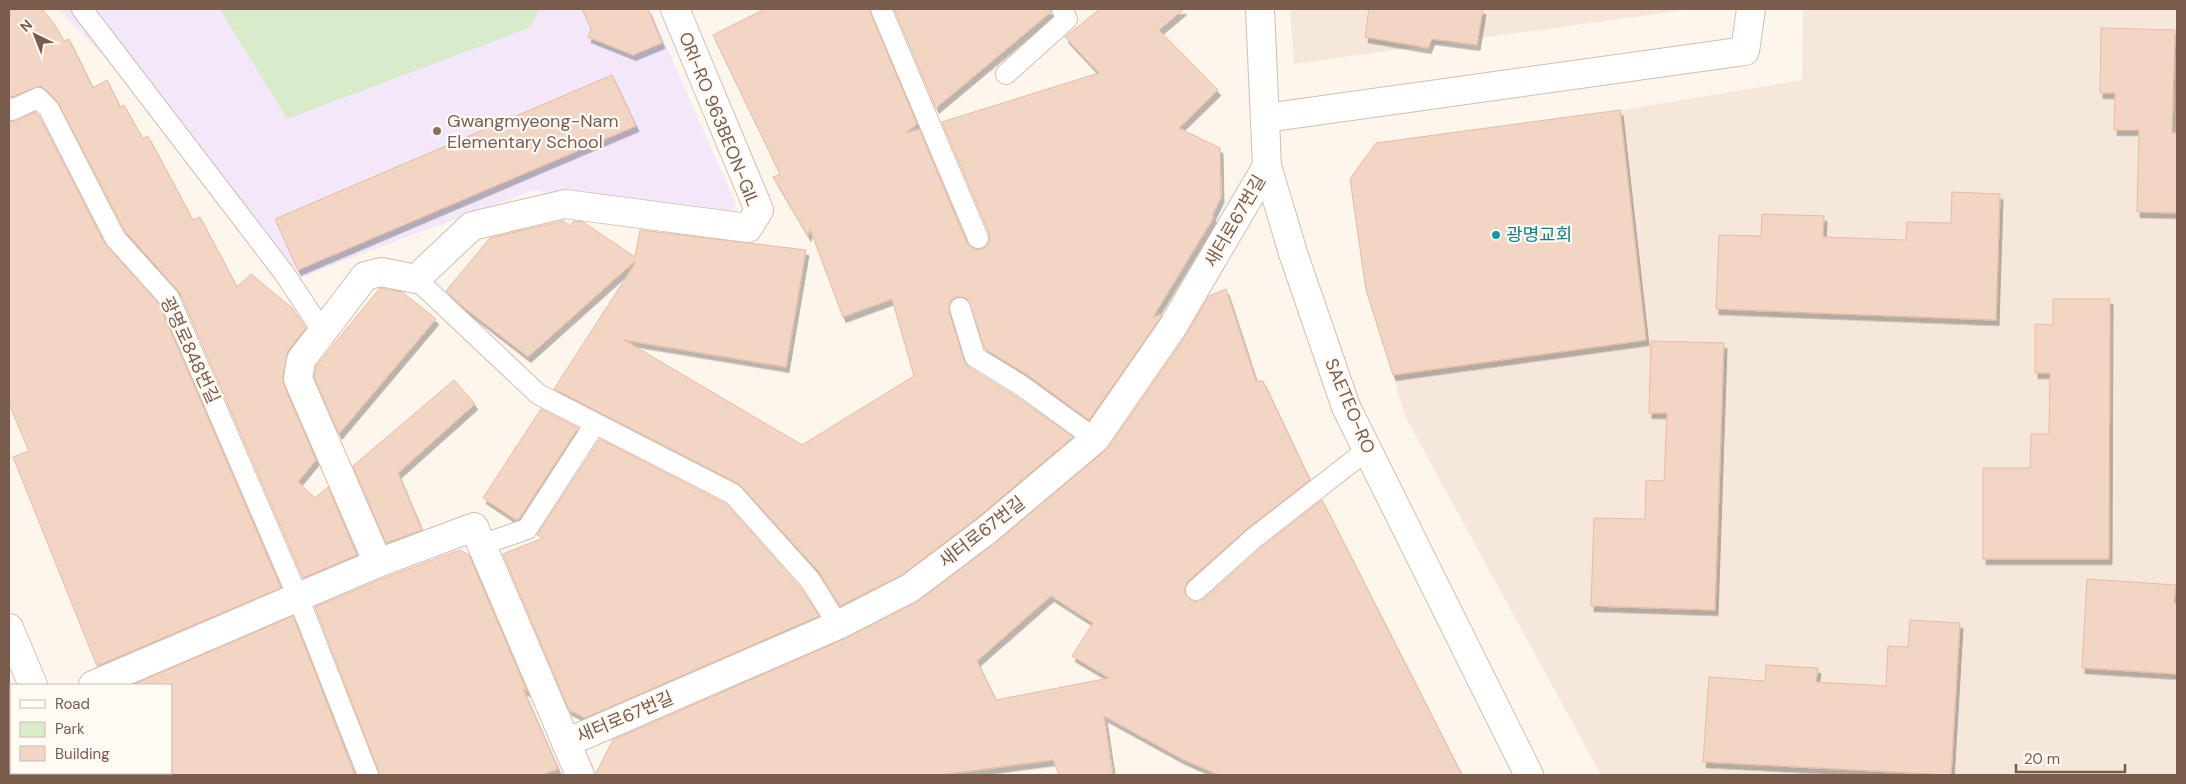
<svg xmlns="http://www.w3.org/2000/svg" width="2186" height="784" font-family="'DM Sans','Noto Sans KR',sans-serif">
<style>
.residential{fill:#f5e8da}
.education{fill:#f3e8fa}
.green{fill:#d8ecc9}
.building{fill:#f3d5c3;stroke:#e6bba3;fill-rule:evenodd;filter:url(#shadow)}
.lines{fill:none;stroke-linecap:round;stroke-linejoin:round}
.service-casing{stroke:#d1beb0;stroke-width:22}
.minor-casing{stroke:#d1beb0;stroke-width:30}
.tertiary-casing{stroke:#d1beb0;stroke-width:30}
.secondary-casing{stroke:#d6c0b0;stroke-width:30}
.service{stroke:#fff;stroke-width:20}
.minor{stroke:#fff;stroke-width:28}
.tertiary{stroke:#fff;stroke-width:28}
.secondary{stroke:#fff;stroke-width:28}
.education-dot{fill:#8d6e63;stroke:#fffaf3;stroke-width:2}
.culture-dot{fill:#0f9aa8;stroke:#fffaf3;stroke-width:2}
.labels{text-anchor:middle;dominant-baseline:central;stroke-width:4.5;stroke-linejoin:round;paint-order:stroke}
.street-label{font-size:18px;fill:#7a5c4d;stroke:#fffaf3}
.education-label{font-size:18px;fill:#785e54;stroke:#fffaf3;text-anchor:start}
.culture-label{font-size:18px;fill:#0d838f;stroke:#fffaf3;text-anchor:start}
</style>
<defs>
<filter id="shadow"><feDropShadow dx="3" dy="5.5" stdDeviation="0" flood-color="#0004"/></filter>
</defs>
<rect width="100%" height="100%" fill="#fdf6ec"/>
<g class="residential">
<polygon points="1290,9 1691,9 1294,64"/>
<polygon points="1803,9 2177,9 2177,775 1601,775 1405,416 1393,375 1646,340 1620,110 1802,80"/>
</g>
<polygon class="education" points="57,9 650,9 736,205 728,215 593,200 534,190 330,266 294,281 120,72"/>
<polygon class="green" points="220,9 539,9 531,27 287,119"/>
<g class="building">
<polygon points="9,9 42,9 53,22 64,41 69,39 93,88 107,80 120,107 124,105 143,139 148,136 193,220 200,217 237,287 251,274 293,309 306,328 288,351 283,377 284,385 316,460 298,482 315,498 328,487 357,555 303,578 180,293 125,231 57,101 46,90 40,86 12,97 9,96"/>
<polygon points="582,9 648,9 662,43 633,55 588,37 591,29"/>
<polygon points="765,9 869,9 917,124 906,133 919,129 967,243 976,250 982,249 987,246 990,240 989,233 942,122 1099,73 1065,37 1100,9 1184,9 1159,30 1218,90 1179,128 1220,148 1221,197 1212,216 1214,217 1153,317 1162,314 1159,320 1089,420 1029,376 985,349 968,300 963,297 957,297 951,300 949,311 964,360 968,367 1015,396 1073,437 977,518 902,575 840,606 819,572 739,484 554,389 634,265 635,261 528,357 462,306 446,291 490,238 563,221 570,226 574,221 583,222 635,257 640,230 806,250 786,367 624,340 802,445 914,376 892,299 843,317 810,229 808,236 773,177 780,174 713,35"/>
<polygon points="894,9 1050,9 1051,12 936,108"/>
<polygon points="1369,9 1483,9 1477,45 1432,39 1428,48 1365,37"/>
<polygon points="2101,28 2175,30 2172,133 2177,133 2177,213 2137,212 2139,130 2114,130 2115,93 2100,93"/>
<polygon points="612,75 636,126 298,270 275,219"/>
<polygon points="1620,110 1646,340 1393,375 1366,290 1350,179 1376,143"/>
<polygon points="35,112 39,116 105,244 159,304 281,588 97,666 13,457 29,451 9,404 9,121 17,121"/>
<polygon points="1952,192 2000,194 1996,320 1716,309 1719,235 1761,236 1762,214 1824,216 1823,237 1906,240 1907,222 1951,223"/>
<polygon points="380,288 402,292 436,319 339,434 314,377 316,366"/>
<path d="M1226 289 1256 381H1263L1310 480 1247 529 1188 581 1185 587V593L1192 601 1198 602 1204 599 1262 547 1322 500 1462 775H1219L1182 759 1104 716 1113 775H1059L1053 760 940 775H595L613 740 844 639 917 602 996 542 1108 448 1185 337 1209 296ZM1051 596 1093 623 1072 656 1109 678 996 700 977 661Z"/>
<polygon points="2053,299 2110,299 2109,559 1983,559 1983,468 2030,468 2031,434 2049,434 2050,373 2035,373 2035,324 2053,325"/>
<polygon points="1651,341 1724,343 1715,610 1591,606 1594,518 1645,519 1646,480 1664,481 1667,413 1649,413"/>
<polygon points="454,380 475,404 398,473 422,530 386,543 353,466"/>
<polygon points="541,409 578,428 519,519 516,520 483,498"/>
<polygon points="600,439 726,504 800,587 819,616 585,718 569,710 503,554 543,538 537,535"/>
<polygon points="460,550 469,555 527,691 523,689 558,769 542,775 380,775 315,607 384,578"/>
<polygon points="2087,579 2176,585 2174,603 2177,603 2177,674 2082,668"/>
<polygon points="293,616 355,775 171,775 171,685 132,685"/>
<polygon points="1910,620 1960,623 1951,775 1703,762 1709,677 1765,681 1766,665 1818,668 1816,682 1886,686 1888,646 1908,647"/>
</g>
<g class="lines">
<defs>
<g id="service">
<polyline points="82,9 284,273 323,332"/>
<polyline points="881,9 978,238"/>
<polyline points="1006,74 1067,19 1062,9"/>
<polyline points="9,108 12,110 38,98 49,109 115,238 169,298 298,597 368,775"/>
<polyline points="416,279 538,394 733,494 810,580 838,625"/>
<polyline points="960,308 975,357 1022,386 1095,439"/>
<polyline points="481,545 527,529 595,424"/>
<polyline points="1196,590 1254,538 1367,450"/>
</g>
<g id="minor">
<polyline points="1266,118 1745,51 1751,9"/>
<polyline points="378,563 298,379 301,360 365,276 381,272 416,279 472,226 565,204 748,228 759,210 675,9"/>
<polyline points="93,685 378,563 474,527 580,775"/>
<polyline points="9,721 11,720"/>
<polyline points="566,743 838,625 910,588 987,530 1095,439 1172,328 1267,166"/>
</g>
<polyline id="tertiary" points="1260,9 1267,166 1293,253 1346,407 1529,775"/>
<g id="secondary">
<polyline points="9,628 33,685"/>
<polyline points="69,773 70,775"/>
</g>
</defs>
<use href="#service" class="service-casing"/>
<use href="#minor" class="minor-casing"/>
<use href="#tertiary" class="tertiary-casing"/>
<use href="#secondary" class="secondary-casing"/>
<use href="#service" class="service"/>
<use href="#minor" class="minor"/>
<use href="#tertiary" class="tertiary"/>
<use href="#secondary" class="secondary"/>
</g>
<circle class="education-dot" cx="437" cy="131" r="5"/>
<circle class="culture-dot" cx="1496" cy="235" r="5"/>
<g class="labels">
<g class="street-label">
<text transform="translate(719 119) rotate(68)">ORI-RO 963BEON-GIL</text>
<text transform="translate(1235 221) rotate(-60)">새터로67번길</text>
<text transform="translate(190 350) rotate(65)">광명로848번길</text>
<text transform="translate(1350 406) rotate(67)">SAETEO-RO</text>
<text transform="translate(982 532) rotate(-38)">새터로67번길</text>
<text transform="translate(625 717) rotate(-23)">새터로67번길</text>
</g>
<g class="education-label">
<text x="447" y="121">Gwangmyeong-Nam<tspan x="447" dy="21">Elementary School</tspan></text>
</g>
<g class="culture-label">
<text x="1506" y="235">광명교회</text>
</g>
</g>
<rect width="2186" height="784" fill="none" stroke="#7a5c4d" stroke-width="20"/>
<rect x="10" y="684" width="162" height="90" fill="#fffaf3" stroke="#cabbb1"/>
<rect x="20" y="700" width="25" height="8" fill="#ffffff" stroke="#cabbb1"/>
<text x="55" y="709" font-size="15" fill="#7a5c4d">Road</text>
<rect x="20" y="722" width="25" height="15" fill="#d8ecc9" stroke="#cabbb1"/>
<text x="55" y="734" font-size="15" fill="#7a5c4d">Park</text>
<rect x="20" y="746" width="25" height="15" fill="#f3d5c3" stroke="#cabbb1"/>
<text x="55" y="759" font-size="15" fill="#7a5c4d">Building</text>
<g transform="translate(35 35) rotate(317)" stroke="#fffaf3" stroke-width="4" paint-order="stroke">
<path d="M0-4L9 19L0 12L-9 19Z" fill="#7a5c4d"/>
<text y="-8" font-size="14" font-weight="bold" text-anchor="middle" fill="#7a5c4d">N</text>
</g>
<path d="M2016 764v8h109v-8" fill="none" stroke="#7a5c4d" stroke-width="2.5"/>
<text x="2024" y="764" font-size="15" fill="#7a5c4d" stroke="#fffaf3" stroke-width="4" paint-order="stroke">20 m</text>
</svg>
